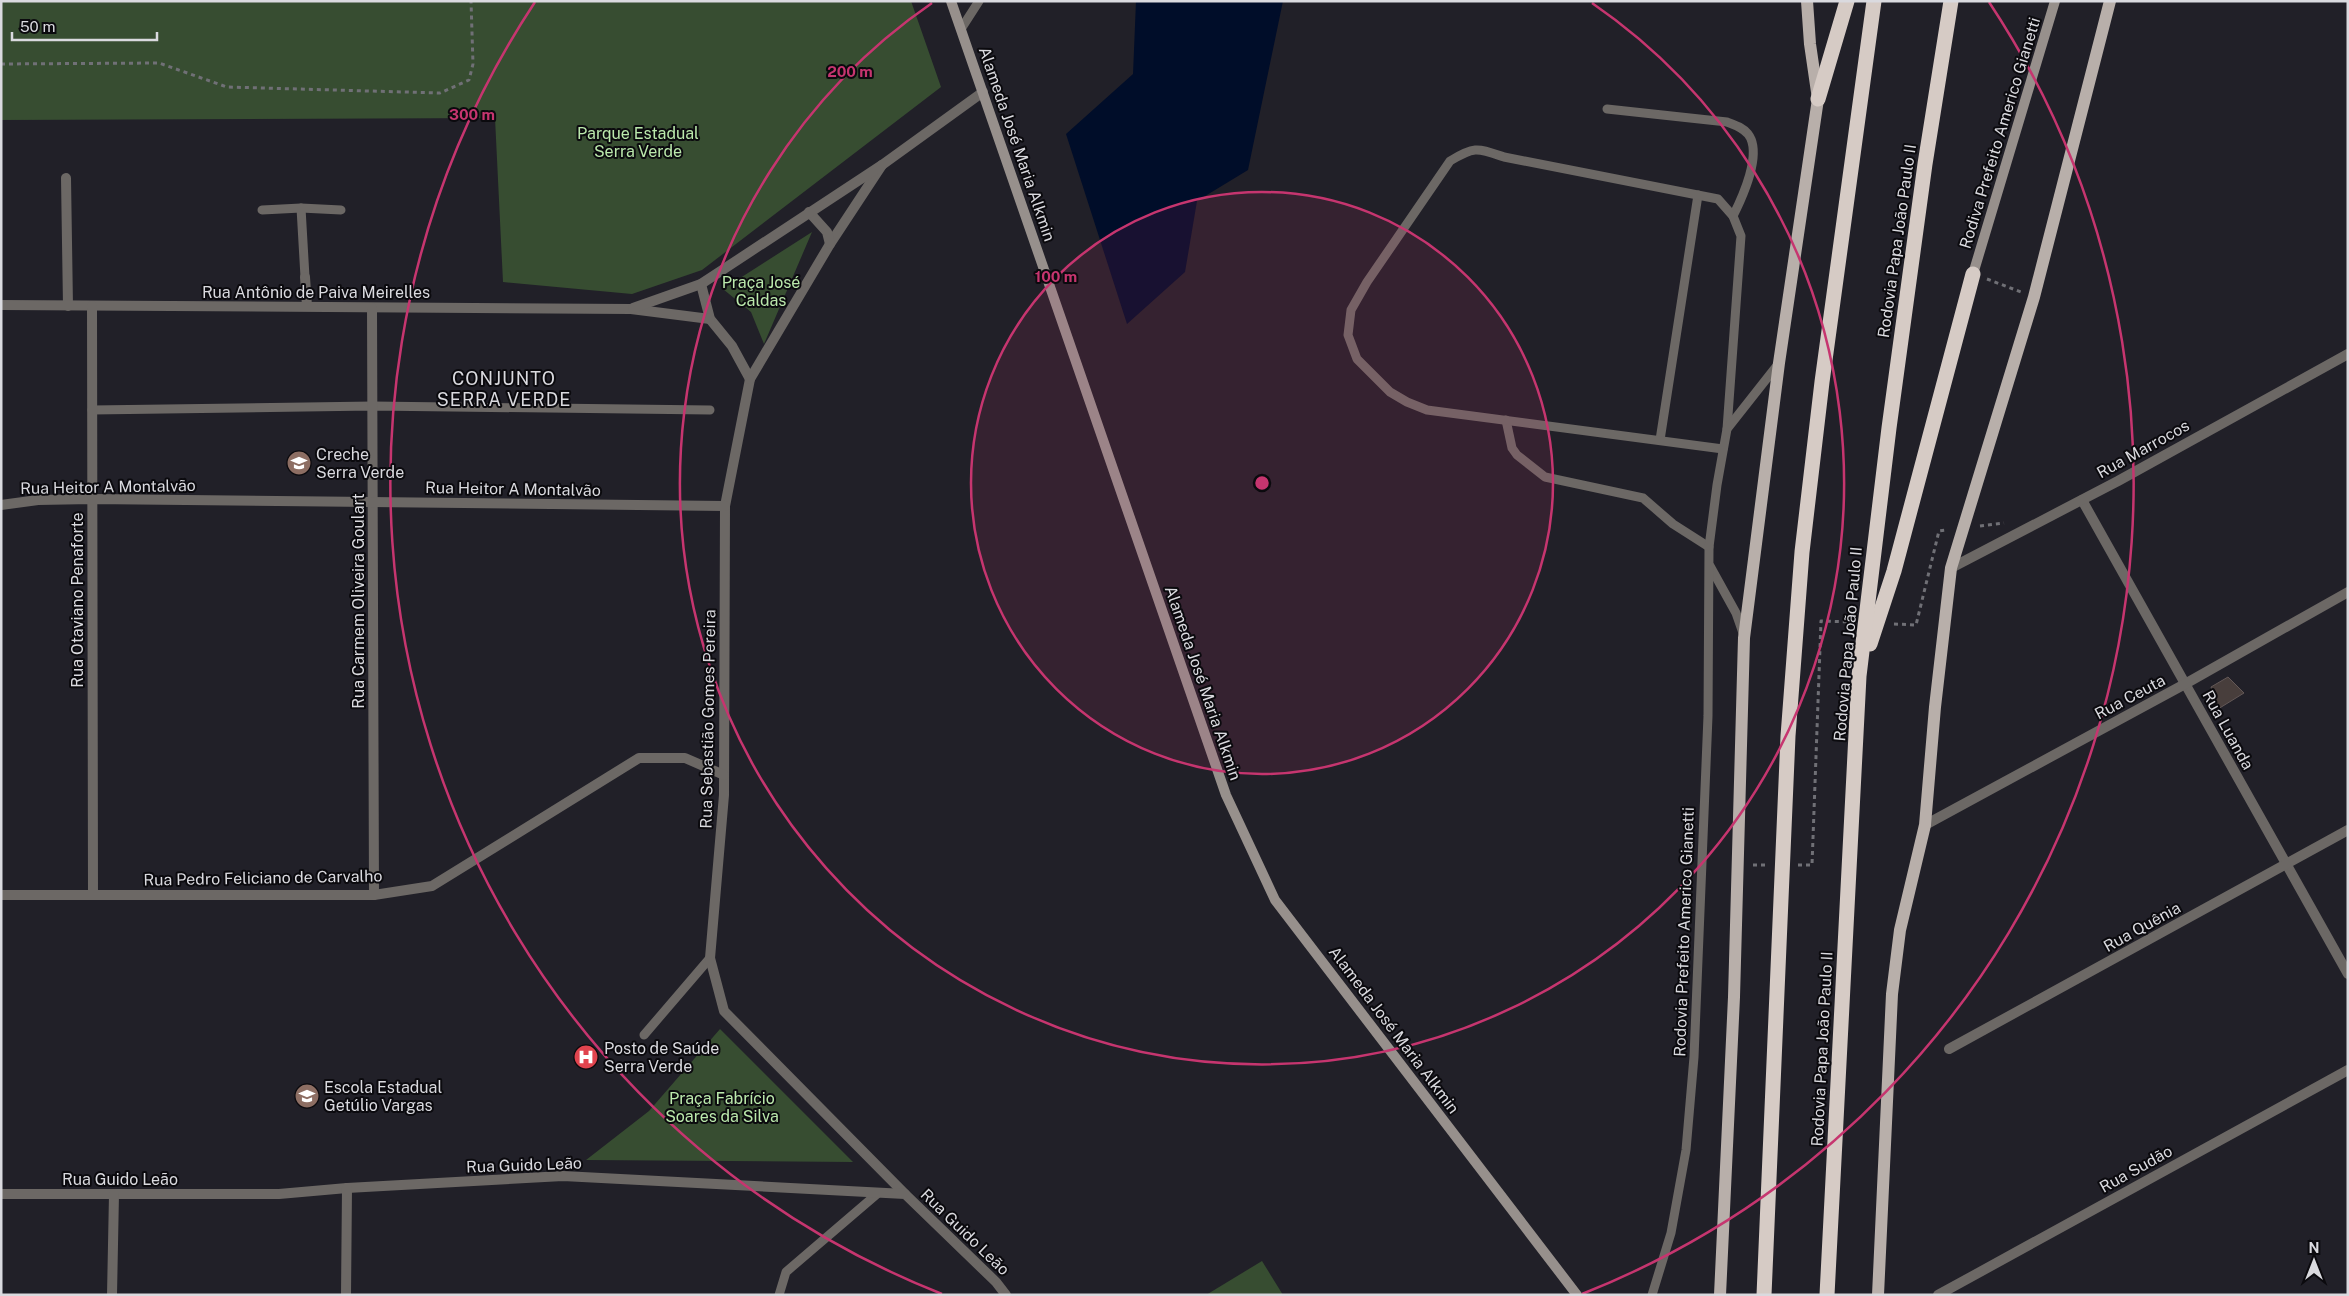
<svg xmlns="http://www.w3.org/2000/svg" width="2349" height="1296" font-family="'Public Sans',sans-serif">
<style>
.green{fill:#374d31}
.water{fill:#000d29}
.building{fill:#483e3c;stroke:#635857}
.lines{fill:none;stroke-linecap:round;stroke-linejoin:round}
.path{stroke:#707076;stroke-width:3;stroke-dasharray:4 4;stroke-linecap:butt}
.lane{stroke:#6c6865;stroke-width:9}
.street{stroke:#6c6865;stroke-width:10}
.secondary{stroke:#97908c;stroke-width:10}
.primary{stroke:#b8afaa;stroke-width:12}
.highway{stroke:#d6cbc5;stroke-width:15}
.ring{fill:none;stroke:#c6356f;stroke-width:2.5}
.labels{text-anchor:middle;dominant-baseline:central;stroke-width:4;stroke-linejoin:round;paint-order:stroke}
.park-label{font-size:16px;fill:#bbe9ac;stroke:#0b0a0e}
.street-label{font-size:16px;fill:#dadadf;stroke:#0b0a0e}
.poi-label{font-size:16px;fill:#dadadf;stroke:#0b0a0e;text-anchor:start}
.neighbourhood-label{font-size:18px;letter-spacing:1px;fill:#dadadf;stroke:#0b0a0e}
.centre{fill:#c6356f;stroke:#0b0a0e;stroke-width:2.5}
.ring-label{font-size:15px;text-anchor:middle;font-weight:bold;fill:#c6356f;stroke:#0b0a0e;stroke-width:4;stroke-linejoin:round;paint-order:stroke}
</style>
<rect width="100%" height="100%" fill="#212028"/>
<g class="green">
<polygon points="1,1 911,1 941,87 702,270 632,294 503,282 495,118 1,120"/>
<polygon points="812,232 764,344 751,312 723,289"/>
<polygon points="720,1029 853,1162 586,1160 649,1111"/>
<polygon points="1262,1261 1283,1295 1206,1295"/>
</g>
<polygon class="water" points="1136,1 1283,1 1248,170 1197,201 1185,272 1127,324 1066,134 1133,74"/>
<polygon class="building" points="2228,677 2244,693 2218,709 2211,687"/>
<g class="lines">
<g class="path">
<polyline points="1,64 159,63 227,87 440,93 469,80 473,64 471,1"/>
<polyline points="1987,279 2021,292"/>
<polyline points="1980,526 2004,523"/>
<polyline points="1894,624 1916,625 1939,531 1947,530"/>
<polyline points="1753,865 1767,865"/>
<polyline points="1798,865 1812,865 1821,621 1851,622"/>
</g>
<g class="lane">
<polyline points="961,29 979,1"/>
<path d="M1607 109 1727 122C1735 125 1742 127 1748 134 1763 153 1742 198 1733 216"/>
<polyline points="301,208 305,277"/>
<polyline points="262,210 301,208 341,210"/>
<polyline points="92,410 373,406 710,410"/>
<polyline points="1506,420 1512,448 1517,455 1545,477 1643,498 1673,524 1709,547"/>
<polyline points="1660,440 1698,195"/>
<path d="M1723 449 1427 410 1407 402 1390 392 1357 359 1348 335 1351 310 1367 282 1450 161C1475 146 1477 148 1504 157L1718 199 1733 216 1741 236 1727 429"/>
<polyline points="1710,566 1736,613 1743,633"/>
<polyline points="644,1035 710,958"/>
<polyline points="779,1295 786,1272 877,1194"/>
<polyline points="1652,1295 1671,1233 1686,1150 1694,1057 1708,716 1709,547 1717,485 1727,429 1779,363"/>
</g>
<g class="street">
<polyline points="882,165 830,244 750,379 725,506 724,795 710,958 724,1011 905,1194"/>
<polyline points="66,178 68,306"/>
<polyline points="809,212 827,232 830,244"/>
<polyline points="305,277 307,306"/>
<polyline points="701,284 710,319 732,346 750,379"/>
<polyline points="1,305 631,309 710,319"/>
<polyline points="92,306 93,895"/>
<polyline points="372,308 374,895"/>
<polyline points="633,308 701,284 882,165 983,92"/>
<polyline points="2082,500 2348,974"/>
<polyline points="1,505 38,500 92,499 725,506"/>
<polyline points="1951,568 2118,481 2348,354"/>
<polyline points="1925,825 2185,684 2348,592"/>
<polyline points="1,895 374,895 432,886 639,758 685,758 724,775"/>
<polyline points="1949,1049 2348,830"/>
<polyline points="1,1194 279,1194 347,1188 563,1176 905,1194 996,1282 1006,1295"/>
<polyline points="112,1295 114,1194"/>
<polyline points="346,1295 347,1188"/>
<polyline points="1938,1295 2348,1070"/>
</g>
<g class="secondary">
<polyline points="951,1 1226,795 1275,900 1577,1295"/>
<polyline points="1973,274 2055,1"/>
</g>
<g class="primary">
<polyline points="1720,1295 1734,997 1744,638 1779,363 1818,99 1810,44 1807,1"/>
<polyline points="1878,1295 1892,994 1900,930 1925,825 1935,707 1951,568 2034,297 2110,1"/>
</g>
<g class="highway">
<polyline points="1818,99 1847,1"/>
<polyline points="1870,644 1894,571 1973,274"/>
<polyline points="1764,1295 1788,736 1802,552 1822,382 1874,1"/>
<polyline points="1827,1295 1859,676 1889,428 1925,164 1951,1"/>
</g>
</g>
<circle cx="1262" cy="483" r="291" fill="#c6356f" fill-opacity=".12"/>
<g class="ring">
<circle cx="1262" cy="483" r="291"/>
<path d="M1592 3A582 582 0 1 1 932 3"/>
<path d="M942 1294A872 872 0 0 1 535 2M1989 2A872 872 0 0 1 1582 1294"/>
</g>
<defs>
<symbol id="school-disc" viewBox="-11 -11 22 22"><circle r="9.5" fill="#8d6e63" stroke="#0b0a0e"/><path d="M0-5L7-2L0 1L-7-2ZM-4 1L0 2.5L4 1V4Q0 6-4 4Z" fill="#fff"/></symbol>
<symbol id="hospital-disc" viewBox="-11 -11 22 22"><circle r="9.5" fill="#e0444e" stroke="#0b0a0e"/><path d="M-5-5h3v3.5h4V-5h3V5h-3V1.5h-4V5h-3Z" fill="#fff"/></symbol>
</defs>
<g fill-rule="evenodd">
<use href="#school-disc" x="285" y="449" width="28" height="28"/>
<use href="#hospital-disc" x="572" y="1043" width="28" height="28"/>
<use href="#school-disc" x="293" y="1082" width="28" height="28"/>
</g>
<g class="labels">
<g class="park-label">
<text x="638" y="133">Parque Estadual<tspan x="638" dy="18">Serra Verde</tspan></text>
<text x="761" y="282">Praça José<tspan x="761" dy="18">Caldas</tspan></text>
<text x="722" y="1098">Praça Fabrício<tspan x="722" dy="18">Soares da Silva</tspan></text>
</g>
<g class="street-label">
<text transform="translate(2000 133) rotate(-73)">Rodiva Prefeito Americo Gianetti</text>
<text transform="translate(1017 144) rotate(71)">Alameda José Maria Alkmin</text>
<text transform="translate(1897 241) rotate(-82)">Rodovia Papa João Paulo II</text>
<text x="316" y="292">Rua Antônio de Paiva Meirelles</text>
<text transform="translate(2143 449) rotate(-29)">Rua Marrocos</text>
<text transform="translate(108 487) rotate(-1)">Rua Heitor A Montalvão</text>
<text transform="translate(513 489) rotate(1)">Rua Heitor A Montalvão</text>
<text transform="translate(77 600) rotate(-90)">Rua Otaviano Penaforte</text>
<text transform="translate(358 601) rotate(-90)">Rua Carmem Oliveira Goulart</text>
<text transform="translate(1848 644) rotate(-85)">Rodovia Papa João Paulo II</text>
<text transform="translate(1203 683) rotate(71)">Alameda José Maria Alkmin</text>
<text transform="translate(2130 697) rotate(-28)">Rua Ceuta</text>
<text transform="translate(708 719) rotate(-89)">Rua Sebastião Gomes Pereira</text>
<text transform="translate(2228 730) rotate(61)">Rua Luanda</text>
<text transform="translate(263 878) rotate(-1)">Rua Pedro Feliciano de Carvalho</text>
<text transform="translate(2142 927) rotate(-29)">Rua Quênia</text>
<text transform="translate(1684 932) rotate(-88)">Rodovia Prefeito Americo Gianetti</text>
<text transform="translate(1394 1030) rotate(53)">Alameda José Maria Alkmin</text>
<text transform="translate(1822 1049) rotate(-87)">Rodovia Papa João Paulo II</text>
<text transform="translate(524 1165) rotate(-2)">Rua Guido Leão</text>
<text transform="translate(2136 1169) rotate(-29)">Rua Sudão</text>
<text x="120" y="1179">Rua Guido Leão</text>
<text transform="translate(965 1232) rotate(44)">Rua Guido Leão</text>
</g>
<g class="poi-label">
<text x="316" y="454">Creche<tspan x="316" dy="18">Serra Verde</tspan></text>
<text x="604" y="1048">Posto de Saúde<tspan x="604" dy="18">Serra Verde</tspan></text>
<text x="324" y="1087">Escola Estadual<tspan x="324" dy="18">Getúlio Vargas</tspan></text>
</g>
<g class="neighbourhood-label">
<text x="504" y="378">CONJUNTO<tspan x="504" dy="21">SERRA VERDE</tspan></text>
</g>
</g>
<circle cx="1262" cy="483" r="8" class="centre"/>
<g class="ring-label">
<text x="850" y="77">200 m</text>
<text x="472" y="120">300 m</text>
<text x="1056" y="282">100 m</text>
</g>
<rect width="2349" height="1296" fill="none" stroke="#dadadf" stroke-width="5"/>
<g transform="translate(2314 1261)" stroke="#0b0a0e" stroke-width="4" paint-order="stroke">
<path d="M0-4L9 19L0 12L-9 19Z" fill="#dadadf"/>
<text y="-8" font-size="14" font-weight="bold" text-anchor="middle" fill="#dadadf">N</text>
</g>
<path d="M12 32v8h145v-8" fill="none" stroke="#dadadf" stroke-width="2.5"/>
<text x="20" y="32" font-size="15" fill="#dadadf" stroke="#0b0a0e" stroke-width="4" paint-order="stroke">50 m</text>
</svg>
